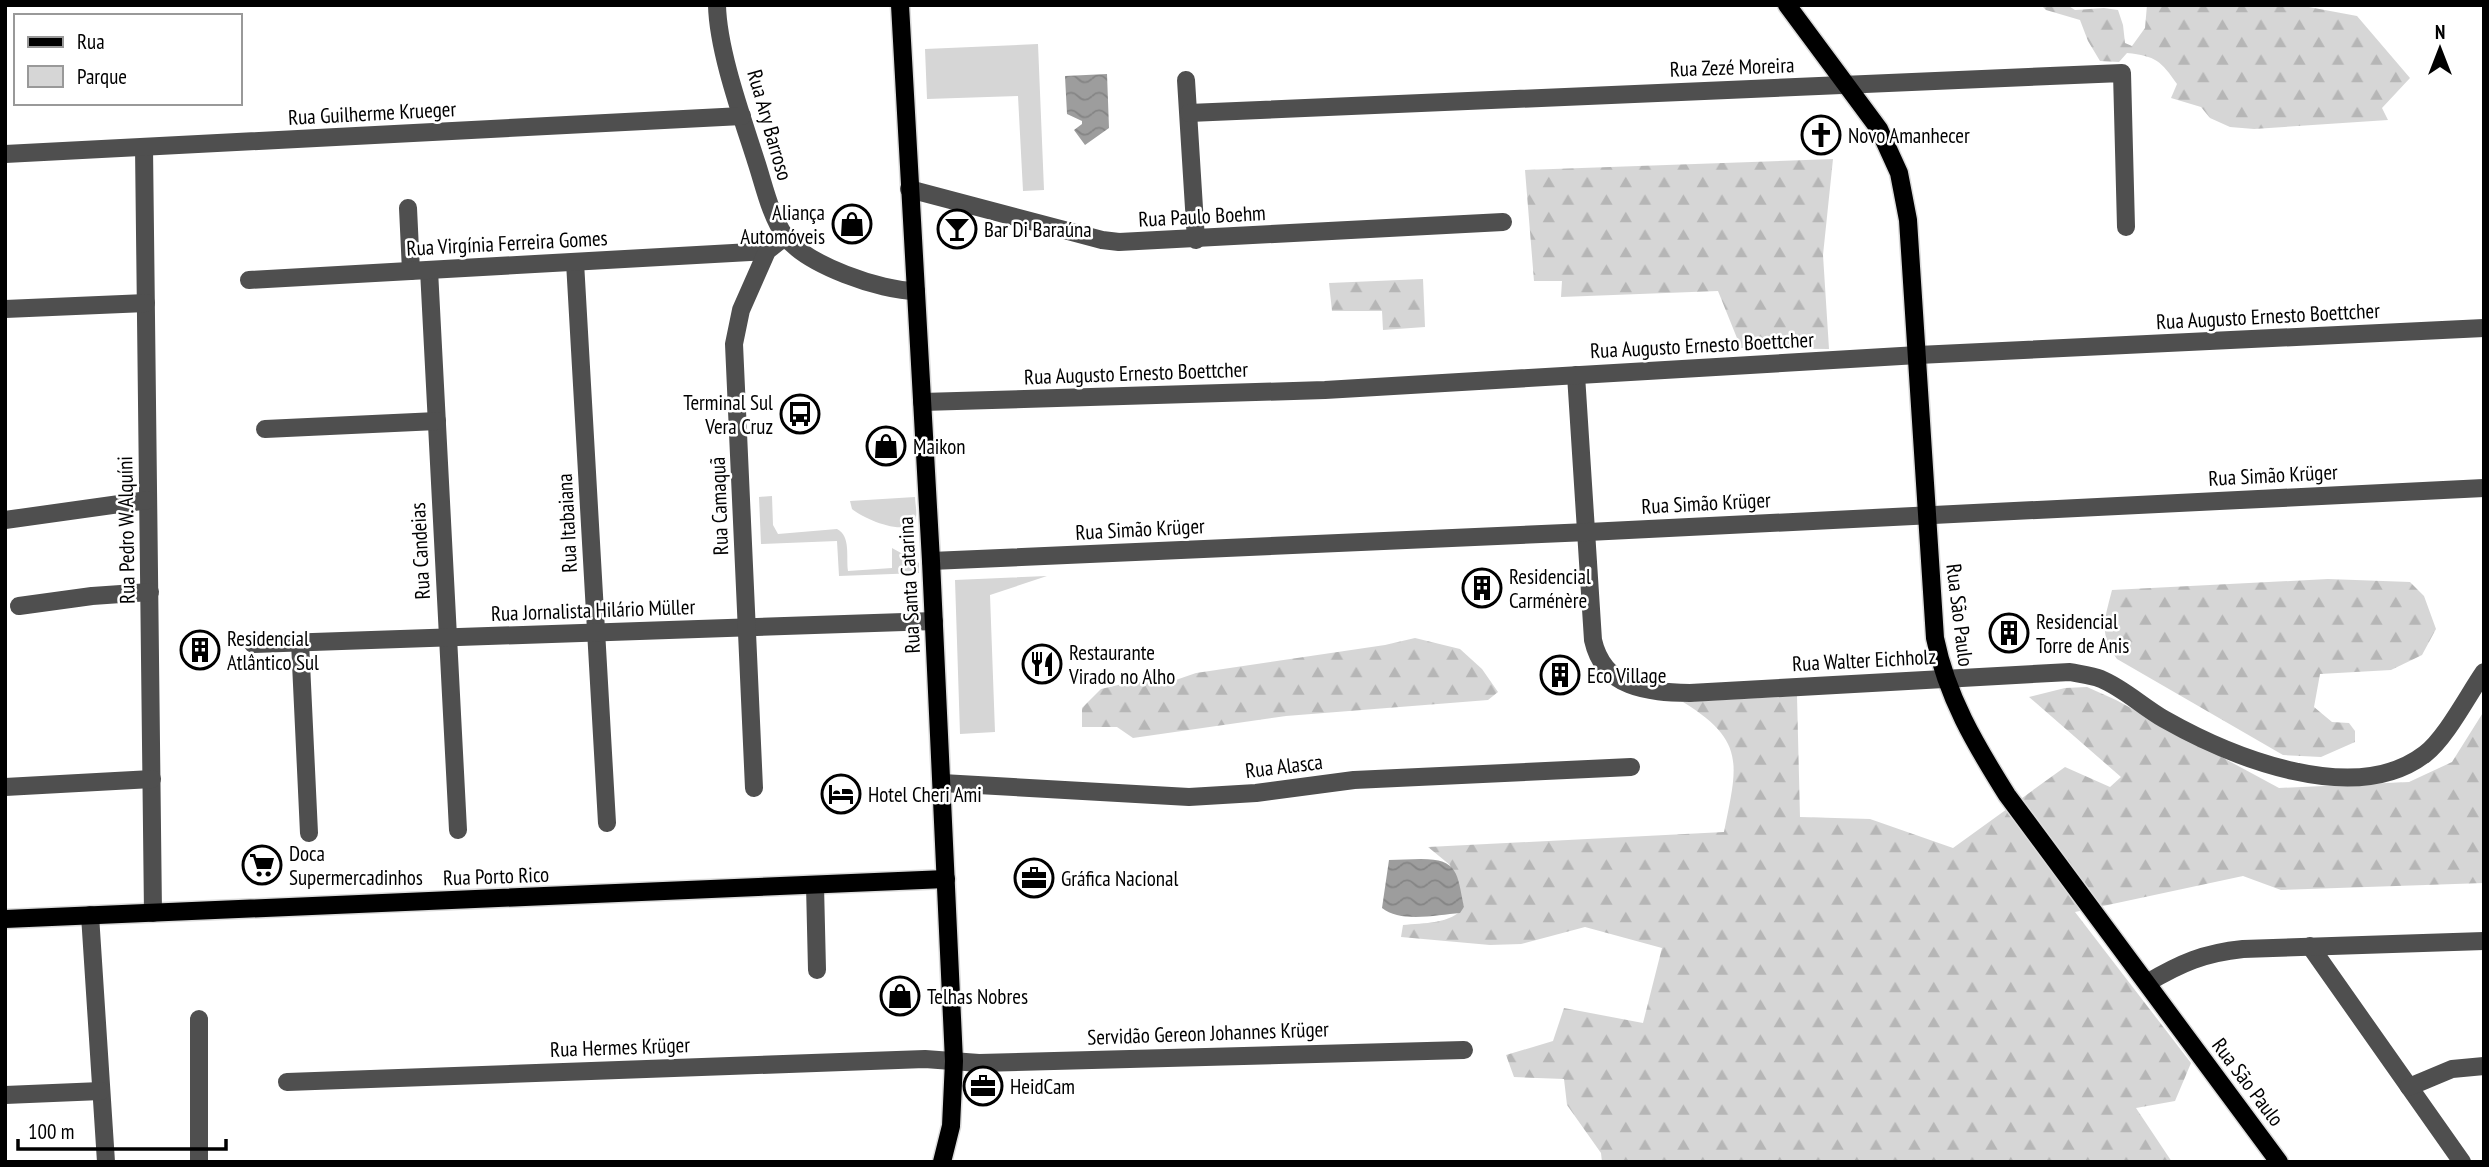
<svg xmlns="http://www.w3.org/2000/svg" width="2489" height="1167" font-family="'PT Sans Narrow',sans-serif">
<style>
.green{fill:#d6d6d6}
.forest{fill:url(#forest-firs)}
.water{fill:url(#water-waves)}
.lines{fill:none;stroke-linecap:round;stroke-linejoin:round}
.major-casing{stroke:#dbdbdb;stroke-width:21}
.minor{stroke:#4f4f4f;stroke-width:18}
.major{stroke:#000;stroke-width:18}
.labels{text-anchor:middle;dominant-baseline:central;stroke-width:5;stroke-linejoin:round;paint-order:stroke}
.street-label{font-size:21px;fill:#000;stroke:#fff}
.poi-label{font-size:21px;fill:#000;stroke:#fff;text-anchor:start}
</style>
<defs>
<pattern id="forest-firs" width="22" height="20" patternUnits="userSpaceOnUse" patternTransform="scale(1.75)"><rect width="22" height="20" fill="#d6d6d6"/><path d="M5 1l3.5 6h-7zM16 11l3.5 6h-7z" fill="#b6b6b6"/></pattern>
<pattern id="water-waves" width="16" height="10" patternUnits="userSpaceOnUse" patternTransform="scale(1.75)"><rect width="16" height="10" fill="#9d9d9d"/><path d="M0 5q4-4 8 0t8 0" fill="none" stroke="#858585"/></pattern>
</defs>
<rect width="100%" height="100%" fill="#fff"/>
<g class="green">
<polygon points="1038,44 1044,190 1023,191 1018,96 927,99 925,49"/>
<path d="M772 496 773 525 778 534 837 529C851 536 846 557 848 571L892 568V548L919 563V573L839 576 837 541 761 544 759 497Z"/>
<path d="M915 497C915 504 918 514 915 520 907 538 862 518 852 509L850 501Z"/>
<polygon points="1047,576 990,595 995,732 960,734 955,580"/>
</g>
<g class="forest">
<path d="M2041 5H2067L2075 10 2104 8 2118 10 2123 25 2125 43 2132 46 2145 28 2147 5H2298L2357 16 2410 78 2382 108 2388 120 2254 129 2230 127 2210 118 2201 107 2171 98 2177 84C2161 61 2156 56 2127 53L2119 62 2100 61 2088 41 2080 20 2046 10Z"/>
<polygon points="1833,159 1823,255 1829,349 1741,348 1718,291 1561,297 1562,281 1534,281 1525,170"/>
<polygon points="1423,279 1425,327 1383,330 1382,311 1332,311 1329,283"/>
<path d="M2328 579 2410 582 2424 596 2436 629 2422 655 2391 670 2320 674 2314 707 2332 722 2349 723 2355 731V742L2321 757 2283 755 2117 659C2098 634 2105 618 2112 590Z"/>
<polygon points="1415,638 1460,649 1482,669 1498,692 1488,700 1286,716 1133,738 1117,727 1082,727 1082,708 1101,689 1131,682 1170,682 1196,673 1385,645"/>
<path d="M2087 687 2116 700 2279 788 2409 782 2452 762 2484 711V883L2281 890 2243 876 2075 912 2191 1063 2175 1101 2136 1108 2172 1162H1602L1601 1153 1567 1105 1564 1079 1514 1077 1506 1055 1553 1041 1564 1008 1643 1023 1662 948 1585 927 1521 944 1490 945 1401 937 1403 925C1423 923 1452 924 1464 907L1450 865 1428 847 1724 832C1737 766 1747 741 1683 702L1797 696 1800 817 1870 819 1953 848 2065 767 2110 787 2121 777 2029 697 2065 688Z"/>
</g>
<g class="water">
<polygon points="1107,74 1109,128 1085,145 1074,130 1082,124 1082,121 1067,114 1065,76"/>
<path d="M1421 859C1459 859 1457 874 1464 907L1460 913C1437 915 1400 923 1382 908L1389 860Z"/>
</g>
<g class="lines">
<defs>
<g id="major">
<polyline points="900,5 931,561 954,1061 951,1126 942,1162"/>
<path d="M1787 5 1879 129 1899 173 1908 220 1935 638C1947 697 1975 744 2007 795L2279 1162"/>
<polyline points="5,919 946,879"/>
</g>
</defs>
<use href="#major" class="major-casing"/>
<g class="minor">
<path d="M717 5C718 51 742 117 756 161 764 185 770 215 785 236 806 265 881 291 916 291"/>
<polyline points="1186,80 1196,240"/>
<polyline points="1189,113 2122,73 2126,227"/>
<polyline points="144,147 153,913"/>
<polyline points="5,154 742,116"/>
<polyline points="909,189 1102,240 1119,242 1503,222"/>
<polyline points="408,208 411,271"/>
<polyline points="575,262 607,823"/>
<polyline points="429,270 458,830"/>
<polyline points="249,280 767,251"/>
<polyline points="5,309 146,303"/>
<path d="M1576 375 1593 640C1604 689 1647 692 1690 693L2070 672C2080 674 2092 675 2101 679 2123 688 2143 707 2164 719 2231 757 2355 808 2425 754 2446 738 2468 695 2484 672"/>
<polyline points="922,402 1325,390 1918,355 2484,328"/>
<polyline points="265,429 437,421"/>
<polyline points="5,520 148,500"/>
<polyline points="931,561 1588,532 2484,488"/>
<polyline points="19,606 92,596 150,592"/>
<polyline points="300,642 309,833"/>
<polyline points="253,644 934,621"/>
<polyline points="942,783 1189,797 1256,793 1354,780 1631,767"/>
<polyline points="5,787 152,779"/>
<polyline points="754,788 734,344 741,310 767,251 786,236"/>
<polyline points="815,885 817,970"/>
<polyline points="90,915 106,1162"/>
<polyline points="2310,946 2462,1162"/>
<path d="M2147 983C2181 963 2204 953 2243 949L2484 941"/>
<polyline points="199,1019 199,1162"/>
<polyline points="287,1082 925,1059 979,1063 1464,1050"/>
<polyline points="2409,1087 2452,1069 2484,1066"/>
<polyline points="5,1095 101,1091"/>
</g>
<use href="#major" class="major"/>
</g>
<defs>
<symbol id="church-ring" viewBox="-11 -11 22 22"><circle r="9.5" fill="#fff" stroke="#000" stroke-width="1.5"/><path d="M-1.2-6h2.4v3.5h3.3v2.4h-3.3V6h-2.4V-.1h-3.3v-2.4h3.3Z" fill="#000"/></symbol>
<symbol id="shop-ring" viewBox="-11 -11 22 22"><circle r="9.5" fill="#fff" stroke="#000" stroke-width="1.5"/><path d="M-5-2.5h2.3a2.7 3.5 0 0 1 5.4 0H5L5.5 6h-11ZM-1.5-2.5h3a1.5 2.3 0 0 0-3 0Z" fill="#000"/></symbol>
<symbol id="bar-ring" viewBox="-11 -11 22 22"><circle r="9.5" fill="#fff" stroke="#000" stroke-width="1.5"/><path d="M-6-5H6L.8 .8V4.5H3.5V6h-7V4.5H-.8V.8Z" fill="#000"/></symbol>
<symbol id="bus-ring" viewBox="-11 -11 22 22"><circle r="9.5" fill="#fff" stroke="#000" stroke-width="1.5"/><path d="M-5-6H5V4H4V6H2V4H-2V6H-4V4H-5ZM-3.5-4V0h7V-4ZM-3.5 1.2v1.5H-2V1.2ZM2 1.2v1.5H3.5V1.2Z" fill="#000"/></symbol>
<symbol id="building-ring" viewBox="-11 -11 22 22"><circle r="9.5" fill="#fff" stroke="#000" stroke-width="1.5"/><path d="M-4-6H4V6H1V3H-1V6H-4ZM-2.5-4.3h1.7v1.8h-1.7ZM.8-4.3h1.7v1.8H.8ZM-2.5-1h1.7V.8h-1.7ZM.8-1h1.7V.8H.8Z" fill="#000"/></symbol>
<symbol id="restaurant-ring" viewBox="-11 -11 22 22"><circle r="9.5" fill="#fff" stroke="#000" stroke-width="1.5"/><path d="M-5-6h1v4h1v-4h1v4h1v-4h1v5L-1.5 .5V6h-2V.5L-5-1ZM5-6V6H3V1.5H1.5Q1.5-4 5-6Z" fill="#000"/></symbol>
<symbol id="hotel-ring" viewBox="-11 -11 22 22"><circle r="9.5" fill="#fff" stroke="#000" stroke-width="1.5"/><path d="M-6-4.5h1.5V1H6V5H4.5V3h-9V5H-6ZM-4 0a1.8 1.8 0 1 1 3.6 0ZM.5 0V-2.5h3Q6-2.5 6 0Z" fill="#000"/></symbol>
<symbol id="supermarket-ring" viewBox="-11 -11 22 22"><circle r="9.5" fill="#fff" stroke="#000" stroke-width="1.5"/><path d="M-6-5.5h2.5l.6 2H6L4.5 2H-2.5L-4.4-4H-6ZM-1.5 3.2a1.3 1.3 0 1 0 .1 0ZM3 3.2a1.3 1.3 0 1 0 .1 0Z" fill="#000"/></symbol>
<symbol id="office-ring" viewBox="-11 -11 22 22"><circle r="9.5" fill="#fff" stroke="#000" stroke-width="1.5"/><path d="M-6-3h4V-5.5h4V-3h4V5H-6ZM-1-4.5V-3h2v-1.5ZM-6 0V1H6V0Z" fill="#000"/></symbol>
</defs>
<g fill-rule="evenodd">
<use href="#church-ring" x="1799" y="113" width="44" height="44"/>
<use href="#shop-ring" x="830" y="202" width="44" height="44"/>
<use href="#bar-ring" x="935" y="207" width="44" height="44"/>
<use href="#bus-ring" x="778" y="392" width="44" height="44"/>
<use href="#shop-ring" x="864" y="424" width="44" height="44"/>
<use href="#building-ring" x="1460" y="566" width="44" height="44"/>
<use href="#building-ring" x="1987" y="611" width="44" height="44"/>
<use href="#building-ring" x="178" y="628" width="44" height="44"/>
<use href="#restaurant-ring" x="1020" y="642" width="44" height="44"/>
<use href="#building-ring" x="1538" y="653" width="44" height="44"/>
<use href="#hotel-ring" x="819" y="772" width="44" height="44"/>
<use href="#supermarket-ring" x="240" y="843" width="44" height="44"/>
<use href="#office-ring" x="1012" y="856" width="44" height="44"/>
<use href="#shop-ring" x="878" y="974" width="44" height="44"/>
<use href="#office-ring" x="961" y="1064" width="44" height="44"/>
</g>
<g class="labels">
<g class="street-label">
<text transform="translate(1732 67) rotate(-2)">Rua Zezé Moreira</text>
<text transform="translate(372 113) rotate(-3)">Rua Guilherme Krueger</text>
<text transform="translate(770 125) rotate(74)">Rua Ary Barroso</text>
<text transform="translate(1202 216) rotate(-3)">Rua Paulo Boehm</text>
<text transform="translate(507 243) rotate(-3)">Rua Virgínia Ferreira Gomes</text>
<text transform="translate(2268 316) rotate(-3)">Rua Augusto Ernesto Boettcher</text>
<text transform="translate(1702 345) rotate(-3)">Rua Augusto Ernesto Boettcher</text>
<text transform="translate(1136 373) rotate(-2)">Rua Augusto Ernesto Boettcher</text>
<text transform="translate(2273 475) rotate(-3)">Rua Simão Krüger</text>
<text transform="translate(1706 503) rotate(-3)">Rua Simão Krüger</text>
<text transform="translate(719 506) rotate(-92)">Rua Camaquã</text>
<text transform="translate(567 523) rotate(-93)">Rua Itabaiana</text>
<text transform="translate(1140 529) rotate(-3)">Rua Simão Krüger</text>
<text transform="translate(126 530) rotate(-91)">Rua Pedro W. Alquíni</text>
<text transform="translate(420 551) rotate(-93)">Rua Candeias</text>
<text transform="translate(909 585) rotate(-93)">Rua Santa Catarina</text>
<text transform="translate(593 610) rotate(-2)">Rua Jornalista Hilário Müller</text>
<text transform="translate(1960 615) rotate(83)">Rua São Paulo</text>
<text transform="translate(1864 660) rotate(-3)">Rua Walter Eichholz</text>
<text transform="translate(1284 766) rotate(-7)">Rua Alasca</text>
<text transform="translate(496 876) rotate(-2)">Rua Porto Rico</text>
<text transform="translate(1208 1033) rotate(-2)">Servidão Gereon Johannes Krüger</text>
<text transform="translate(620 1047) rotate(-2)">Rua Hermes Krüger</text>
<text transform="translate(2248 1082) rotate(53)">Rua São Paulo</text>
</g>
<g class="poi-label">
<text x="1848" y="135">Novo Amanhecer</text>
<text x="825" y="212" text-anchor="end">Aliança<tspan x="825" dy="24">Automóveis</tspan></text>
<text x="984" y="229">Bar Di Baraúna</text>
<text x="773" y="402" text-anchor="end">Terminal Sul<tspan x="773" dy="24">Vera Cruz</tspan></text>
<text x="913" y="446">Maikon</text>
<text x="1509" y="576">Residencial<tspan x="1509" dy="24">Carménère</tspan></text>
<text x="2036" y="621">Residencial<tspan x="2036" dy="24">Torre de Anis</tspan></text>
<text x="227" y="638">Residencial<tspan x="227" dy="24">Atlântico Sul</tspan></text>
<text x="1069" y="652">Restaurante<tspan x="1069" dy="24">Virado no Alho</tspan></text>
<text x="1587" y="675">Eco Village</text>
<text x="868" y="794">Hotel Cheri Ami</text>
<text x="289" y="853">Doca<tspan x="289" dy="24">Supermercadinhos</tspan></text>
<text x="1061" y="878">Gráfica Nacional</text>
<text x="927" y="996">Telhas Nobres</text>
<text x="1010" y="1086">HeidCam</text>
</g>
</g>
<rect width="2489" height="1167" fill="none" stroke="#000000" stroke-width="14"/>
<rect x="14" y="14" width="228" height="91" fill="#ffffff" stroke="#999999" stroke-width="2"/>
<rect x="28" y="37" width="35" height="10" fill="#000000" stroke="#999999" stroke-width="2"/>
<text x="77" y="49" font-size="21" fill="#000000">Rua</text>
<rect x="28" y="66" width="35" height="21" fill="#d6d6d6" stroke="#999999" stroke-width="2"/>
<text x="77" y="84" font-size="21" fill="#000000">Parque</text>
<g transform="translate(2440 49)" stroke="#ffffff" stroke-width="5" paint-order="stroke">
<path d="M0-5L12 26L0 18L-12 26Z" fill="#000000"/>
<text y="-10" font-size="19" font-weight="bold" text-anchor="middle" fill="#000000">N</text>
</g>
<path d="M18 1139v10h208v-10" fill="none" stroke="#000000" stroke-width="3.5"/>
<text x="28" y="1139" font-size="21" fill="#000000" stroke="#ffffff" stroke-width="5" paint-order="stroke">100 m</text>
</svg>
